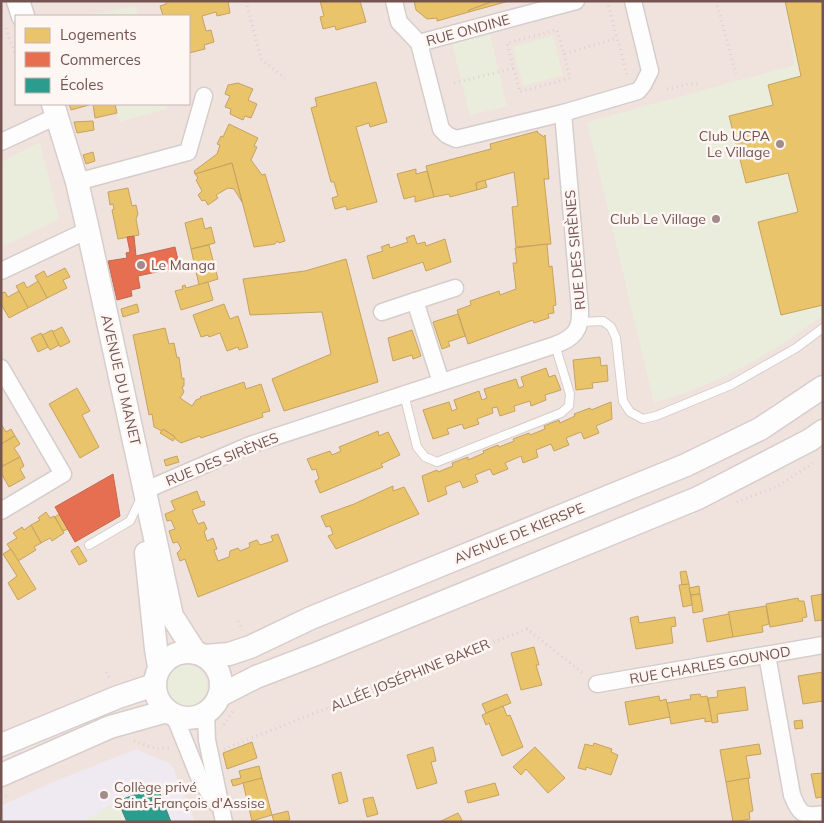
<svg xmlns="http://www.w3.org/2000/svg" width="824" height="823" font-family="Mulish,sans-serif">
<style>
.residential{fill:#f0e3de;fill-rule:evenodd}
.education{fill:#efeaf1}
.green{fill:#eaecdc}
.homes{fill:#e9c46a;stroke:#c6a262}
.shops{fill:#e76f51;stroke:#c46751}
.schools{fill:#2a9d8f;stroke:#40877c}
.lines{fill:none;stroke-linecap:round;stroke-linejoin:round}
.lane-casing{stroke:#d5cdcb;stroke-width:10}
.street-casing{stroke:#d5cdcb;stroke-width:19}
.secondary-casing{stroke:#d7cdcc;stroke-width:25}
.path{stroke:#dad1d0;stroke-width:3;stroke-dasharray:1 4;stroke-linecap:butt}
.lane{stroke:#fefdfd;stroke-width:8}
.street{stroke:#fefdfd;stroke-width:16}
.secondary{stroke:#fefdfd;stroke-width:22}
.poi-dot{fill:#a28b89;stroke:#fdf6f3;stroke-width:2}
.labels{text-anchor:middle;dominant-baseline:central;stroke-width:5;stroke-linejoin:round;paint-order:stroke}
.street-label{font-size:14px;fill:#745451;stroke:#fdf6f3}
.poi-label{font-size:14px;fill:#745451;stroke:#fdf6f3;text-anchor:end}
</style>
<rect width="100%" height="100%" fill="#f8f2f0"/>
<path class="residential" d="M1 1H823V822H1ZM16 16H189V104H16Z"/>
<polygon class="education" points="136,749 172,765 195,822 1,822 1,806 48,784"/>
<g class="green">
<path d="M784 1H823V315C787 342 747 368 705 385 688 392 671 397 654 403L587 122 795 65Z"/>
<polygon points="135,6 138,16 83,16"/>
<polygon points="490,34 507,106 470,115 452,44"/>
<polygon points="553,36 563,75 523,86 513,47"/>
<polygon points="115,104 166,104 167,109 119,122"/>
<polygon points="40,142 59,219 1,247 1,162"/>
<circle cx="186" cy="686" r="21"/>
<polygon points="118,801 127,822 82,822"/>
</g>
<g class="homes">
<polygon points="166,1 228,1 230,13 217,16 216,12 202,16 206,31 211,30 214,42 204,45 205,49 189,53 189,16 163,16 160,6 166,4"/>
<polygon points="320,1 360,1 366,22 336,30 335,26 323,29 320,17 324,16"/>
<polygon points="414,1 494,1 469,10 469,12 437,21 437,18 427,19 416,10"/>
<polygon points="494,1 509,1 469,12 469,10"/>
<polygon points="785,1 823,1 823,305 781,315 758,222 798,212 788,173 746,183 729,116 773,105 768,85 801,76"/>
<polygon points="376,82 387,122 370,127 369,123 356,127 377,202 347,210 346,206 335,209 332,198 338,196 334,182 331,182 311,108 317,106 315,98"/>
<polygon points="238,83 253,89 248,100 257,104 251,118 245,116 243,120 230,114 231,109 225,107 230,96 225,94 228,85"/>
<polygon points="69,104 89,104 89,105 71,110"/>
<polygon points="93,104 115,104 117,113 95,118"/>
<polygon points="93,121 94,130 77,133 74,122"/>
<polygon points="229,124 258,138 254,146 257,147 251,160 262,175 265,174 285,241 279,243 277,241 275,244 254,247 232,163 195,174 194,171 217,154 220,145 217,144 221,136 223,137"/>
<polygon points="538,131 537,132 544,137 545,135 549,179 544,179 551,244 516,247 512,207 518,206 514,172 476,183 477,190 450,197 449,194 434,197 426,166 491,149 490,144"/>
<polygon points="93,152 95,161 86,164 83,155"/>
<polygon points="232,163 242,202 234,189 228,188 216,195 218,198 208,205 205,200 202,201 198,195 202,191 196,180 198,178 195,174"/>
<polygon points="416,169 416,174 427,171 434,197 415,202 415,196 404,199 397,174"/>
<polygon points="485,180 487,187 477,190 476,183"/>
<polygon points="128,188 132,206 136,205 138,214 136,219 139,235 118,239 112,210 114,209 113,204 110,205 108,192"/>
<polygon points="202,218 205,229 211,227 215,243 191,249 185,223"/>
<polygon points="414,235 417,244 425,242 426,246 445,239 451,262 426,271 423,262 373,279 367,256 383,251 381,247 389,244 390,248 408,242 406,238"/>
<polygon points="547,244 549,267 552,266 556,305 553,306 554,313 548,314 549,318 534,323 533,320 468,344 457,310 471,305 470,301 499,291 500,295 516,289 513,263 517,263 515,248"/>
<polygon points="209,245 218,279 199,285 191,249"/>
<polygon points="346,259 378,382 284,411 272,379 331,354 322,312 250,315 243,279 305,271"/>
<polygon points="65,268 70,277 63,280 67,288 47,298 35,276 44,271 47,277"/>
<polygon points="38,281 47,298 28,308 16,286 24,282 27,288"/>
<polygon points="208,282 213,300 181,310 175,291 183,289 182,286 185,285 186,288"/>
<polygon points="19,291 28,308 9,318 1,304 1,293 5,292 8,297"/>
<polygon points="137,304 139,312 123,317 121,309"/>
<polygon points="224,304 230,319 238,316 248,347 239,350 238,347 227,351 220,333 209,337 208,335 201,337 193,315"/>
<polygon points="458,314 465,336 448,342 450,346 442,349 433,322"/>
<polygon points="62,327 70,342 60,347 52,332"/>
<polygon points="165,328 169,344 174,343 177,358 179,357 182,379 184,378 184,386 182,387 184,392 180,398 192,406 196,400 201,398 200,397 244,382 246,389 261,384 270,411 262,413 263,417 201,438 200,436 181,443 174,438 175,437 163,429 162,431 154,427 152,414 149,415 133,335"/>
<polygon points="52,330 59,345 50,350 42,335"/>
<polygon points="412,330 421,356 413,359 412,355 393,361 388,338"/>
<polygon points="41,333 48,347 38,352 31,338"/>
<polygon points="600,357 601,366 607,365 608,381 592,383 593,388 576,390 573,360"/>
<polygon points="546,368 549,377 555,375 561,390 545,395 546,400 531,406 530,401 514,406 515,411 500,416 497,407 492,408 493,413 477,419 479,424 464,429 462,424 447,429 449,434 433,439 423,410 449,402 452,411 457,409 454,400 479,391 482,400 487,398 484,389 516,379 519,388 524,386 521,377"/>
<polygon points="77,388 90,411 82,415 99,447 80,458 49,404"/>
<polygon points="611,402 612,419 596,426 599,433 584,439 581,432 566,438 569,445 554,451 551,444 536,450 538,457 523,463 521,456 505,463 508,469 493,475 490,469 475,475 478,482 463,488 460,481 445,487 447,494 428,502 422,476 437,470 438,472 453,466 452,463 468,457 468,460 484,453 483,451 498,445 499,447 514,441 513,439 529,433 530,435 545,429 544,426 559,420 560,423 575,416 574,414 590,408 591,410"/>
<polygon points="1,424 6,432 11,429 15,436 1,444"/>
<polygon points="163,429 175,437 173,441 160,433"/>
<polygon points="378,431 379,436 388,432 400,455 381,464 383,467 320,493 315,481 319,479 316,469 312,470 307,459 330,451 332,455 341,451 339,447"/>
<polygon points="15,436 20,444 14,448 20,457 3,466 1,463 1,444"/>
<polygon points="177,456 179,462 166,466 164,460"/>
<polygon points="20,457 24,466 20,469 25,478 9,487 1,473 1,467"/>
<polygon points="393,486 393,491 404,487 419,514 336,549 328,536 333,534 330,526 326,527 321,516 354,504"/>
<polygon points="197,491 201,502 204,501 205,505 192,510 198,524 204,522 207,529 204,531 207,541 213,538 217,549 214,550 218,561 229,557 230,551 238,548 240,551 250,547 249,543 257,540 260,545 273,541 271,536 278,534 288,561 198,597 185,559 180,561 177,553 181,549 178,542 173,543 169,531 175,529 171,520 167,521 165,514 175,510 171,501"/>
<polygon points="46,512 50,518 54,516 64,533 52,541 50,538 41,543 31,525 40,520 38,518"/>
<polygon points="59,514 68,529 63,531 55,517"/>
<polygon points="31,525 41,543 34,547 36,550 18,561 7,544 17,538 13,533 22,527 24,530"/>
<polygon points="78,546 87,561 79,565 71,551"/>
<polygon points="11,549 36,589 18,600 8,583 17,576 3,554"/>
<polygon points="686,571 689,584 682,585 680,572"/>
<polygon points="689,584 692,605 683,607 679,585"/>
<polygon points="699,586 700,594 691,595 689,588"/>
<polygon points="700,594 703,611 693,613 691,595"/>
<polygon points="823,594 823,620 815,621 811,596"/>
<polygon points="798,598 799,601 804,601 807,617 802,618 803,621 770,627 766,604"/>
<polygon points="766,606 769,624 762,626 763,632 733,637 728,612"/>
<polygon points="729,614 733,637 707,642 703,619"/>
<polygon points="638,616 639,623 675,617 676,626 671,627 673,643 636,649 630,618"/>
<polygon points="534,647 539,665 536,665 542,685 521,690 511,653"/>
<polygon points="823,672 823,701 803,704 798,676"/>
<polygon points="745,687 748,710 717,714 718,722 712,723 708,698 718,697 717,691"/>
<polygon points="507,694 511,703 486,713 482,704"/>
<polygon points="700,694 701,697 707,696 712,721 705,722 705,718 671,724 667,703 691,699 690,695"/>
<polygon points="659,696 660,701 666,699 670,717 629,725 625,702"/>
<polygon points="503,706 507,716 510,715 523,747 502,756 489,723 486,725 482,715"/>
<polygon points="802,720 803,728 795,729 794,721"/>
<polygon points="252,742 257,758 227,769 223,753"/>
<polygon points="594,743 612,749 611,752 618,755 611,775 586,767 586,770 578,768 585,744 593,746"/>
<polygon points="759,744 761,754 746,756 750,778 726,782 720,750"/>
<polygon points="433,747 436,761 431,762 437,783 417,789 407,755"/>
<polygon points="535,747 565,778 548,793 526,769 521,775 513,767"/>
<polygon points="259,766 262,778 233,786 231,780 241,778 239,771"/>
<polygon points="341,772 348,801 339,804 332,775"/>
<polygon points="823,773 823,797 816,798 811,774"/>
<polygon points="262,778 272,815 252,821 243,783"/>
<polygon points="748,778 753,811 749,812 750,819 733,822 726,782"/>
<polygon points="495,783 499,795 468,803 465,791"/>
<polygon points="373,797 378,814 367,817 363,799"/>
<polygon points="288,811 290,820 274,822 272,815"/>
<polygon points="458,813 463,822 439,822"/>
</g>
<g class="shops">
<polygon points="134,236 136,256 175,247 178,260 173,261 175,268 138,276 140,288 131,290 132,296 117,300 108,261 127,258 126,253 130,252 127,237"/>
<polygon points="113,474 120,516 75,542 55,507"/>
</g>
<polygon class="schools" points="157,786 171,822 127,822 118,801"/>
<g class="lines">
<defs>
<g id="lane">
<polyline points="581,322 603,321 611,327 616,338 623,401 630,412 643,419 656,416 731,385 796,348 823,328"/>
<polyline points="404,394 417,447 425,457 437,462 561,413 569,406 570,394 555,345"/>
<polyline points="89,545 130,521 141,498"/>
</g>
<g id="street">
<polyline points="394,1 399,22 419,43 441,129 447,135 456,139 563,113 638,91 643,85 650,71 633,1"/>
<polyline points="419,43 576,1"/>
<polyline points="1,142 57,116"/>
<polyline points="77,182 188,152 204,96"/>
<polyline points="1,271 88,230"/>
<polyline points="382,312 415,301"/>
<polyline points="1,368 63,474 1,511"/>
<polyline points="441,382 415,301 455,288"/>
<path d="M146 490 250 445 555 345C574 338 581 330 580 310L563 113"/>
<path d="M767 655 792 795C799 813 803 818 823 814"/>
<polyline points="597,684 823,645"/>
<polyline points="206,713 207,740 224,822"/>
<polyline points="174,715 199,777 216,803"/>
</g>
<g id="secondary">
<polyline points="18,1 23,16"/>
<polyline points="53,104 77,182 88,230 172,616 195,652"/>
<polyline points="146,553 156,649 159,667"/>
<circle cx="188" cy="685" r="33"/>
<polyline points="205,656 229,654 250,647 311,618 686,465 760,429 823,387"/>
<polyline points="219,696 256,677 316,654 698,498 810,440 823,431"/>
<polyline points="1,745 118,697 154,685"/>
<polyline points="1,775 110,727 167,711"/>
</g>
</defs>
<use href="#lane" class="lane-casing"/>
<use href="#street" class="street-casing"/>
<use href="#secondary" class="secondary-casing"/>
<g class="path">
<polyline points="246,1 261,59 285,78"/>
<polyline points="607,1 628,78"/>
<polyline points="716,1 736,74"/>
<polyline points="6,28 16,57"/>
<polyline points="564,54 570,78 520,92 507,43 557,30 564,54 617,38"/>
<polyline points="454,83 514,68"/>
<polyline points="667,89 689,84 698,84"/>
<polyline points="737,502 778,486 813,463"/>
<polyline points="238,621 242,629"/>
<polyline points="106,672 111,680"/>
<polyline points="224,725 233,711"/>
<polyline points="134,741 157,749 169,748"/>
<polyline points="224,749 527,629 584,674"/>
<polyline points="1,798 10,795"/>
</g>
<use href="#lane" class="lane"/>
<use href="#street" class="street"/>
<use href="#secondary" class="secondary"/>
</g>
<g class="poi-dot">
<circle cx="780" cy="144" r="5"/>
<circle cx="716" cy="219" r="5"/>
<circle cx="141" cy="265" r="5"/>
<circle cx="104" cy="795" r="5"/>
</g>
<g class="labels">
<g class="street-label">
<text transform="translate(468 30) rotate(-15)">RUE ONDINE</text>
<text transform="translate(575 250) rotate(-95)">RUE DES SIRÈNES</text>
<text transform="translate(121 380) rotate(77)">AVENUE DU MANET</text>
<text transform="translate(222 459) rotate(-22)">RUE DES SIRÈNES</text>
<text transform="translate(519 533) rotate(-22)">AVENUE DE KIERSPE</text>
<text transform="translate(710 665) rotate(-10)">RUE CHARLES GOUNOD</text>
<text transform="translate(410 675) rotate(-22)">ALLÉE JOSÉPHINE BAKER</text>
</g>
<g class="poi-label">
<text x="770" y="136">Club UCPA<tspan x="770" dy="16">Le Village</tspan></text>
<text x="706" y="219">Club Le Village</text>
<text x="151" y="265" text-anchor="start">Le Manga</text>
<text x="114" y="787" text-anchor="start">Collège privé<tspan x="114" dy="16">Saint-François d'Assise</tspan></text>
</g>
</g>
<rect width="824" height="823" fill="none" stroke="#745451" stroke-width="5"/>
<rect x="15" y="15" width="175" height="90" fill="#fdf6f3" stroke="#c6b5b2"/>
<rect x="25" y="28" width="25" height="15" fill="#e9c46a" stroke="#c6b5b2"/>
<text x="60" y="40" font-size="15" fill="#745451">Logements</text>
<rect x="25" y="52" width="25" height="15" fill="#e76f51" stroke="#c6b5b2"/>
<text x="60" y="65" font-size="15" fill="#745451">Commerces</text>
<rect x="25" y="78" width="25" height="15" fill="#2a9d8f" stroke="#c6b5b2"/>
<text x="60" y="90" font-size="15" fill="#745451">Écoles</text>
</svg>
